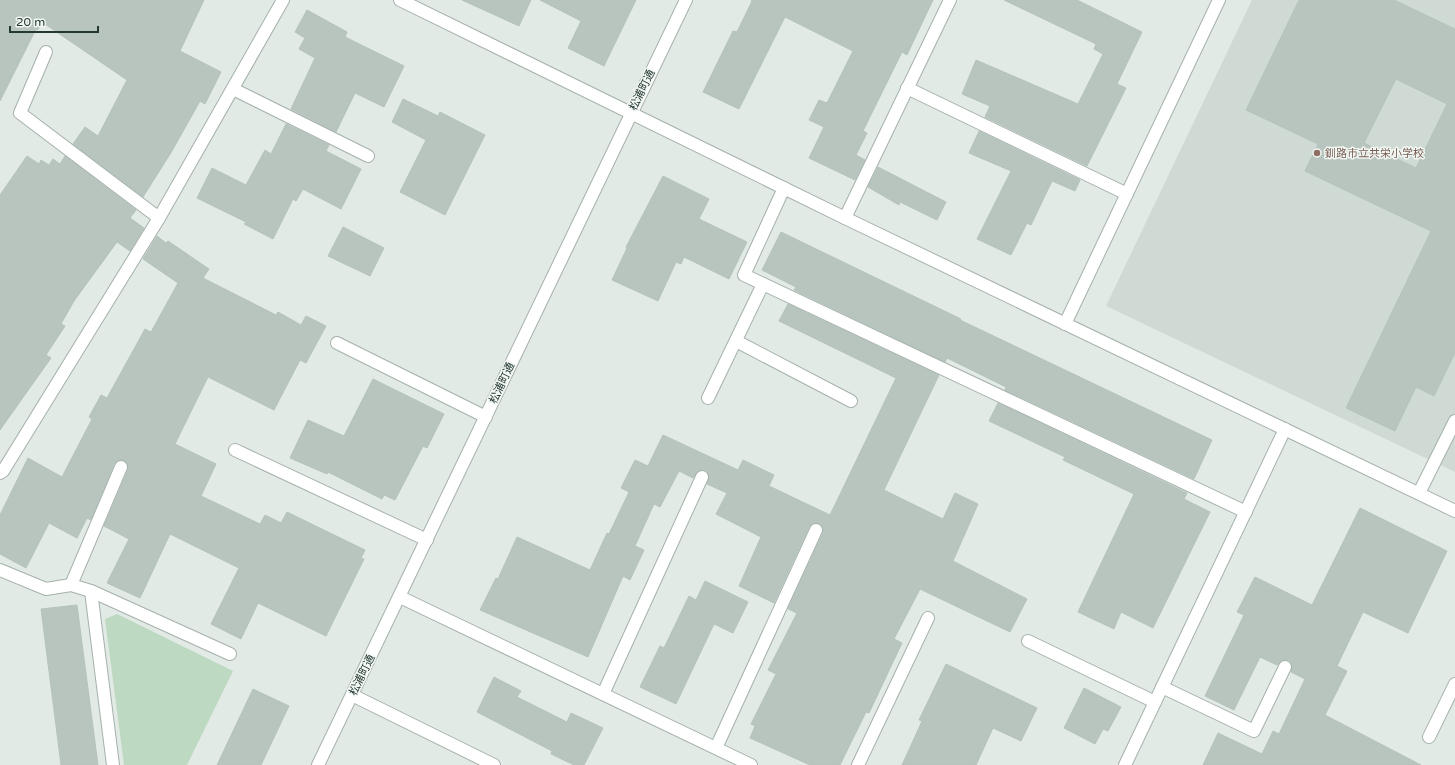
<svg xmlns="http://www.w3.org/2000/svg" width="1455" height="765" font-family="'Varela Round','Noto Sans JP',sans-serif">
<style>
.built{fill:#d0dad4}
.green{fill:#bdd9c1}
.building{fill:#b8c5be;stroke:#b5c3bc;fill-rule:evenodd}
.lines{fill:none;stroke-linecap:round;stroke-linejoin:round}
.service-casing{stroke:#a5b1ab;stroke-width:14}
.minor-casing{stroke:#a5b1ab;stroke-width:14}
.tertiary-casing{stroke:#a5b1ab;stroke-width:14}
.service{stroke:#fff;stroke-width:12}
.minor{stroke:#fff;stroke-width:12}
.tertiary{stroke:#fff;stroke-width:12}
.education-dot{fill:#8d6e63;stroke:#f2f7f4;stroke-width:1.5}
.labels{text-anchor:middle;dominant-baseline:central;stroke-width:3;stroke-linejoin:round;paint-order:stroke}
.street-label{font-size:11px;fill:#243931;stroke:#f2f7f4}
.education-label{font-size:11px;fill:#785e54;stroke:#f2f7f4;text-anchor:start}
</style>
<rect width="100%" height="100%" fill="#e2eae5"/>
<polygon class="built" points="1252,0 1455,0 1455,472 1106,306"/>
<polygon class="green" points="117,614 233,671 187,765 124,765 105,619"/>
<g class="building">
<polygon points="0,0 204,0 180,51 221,72 205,104 200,101 172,151 143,197 73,144 85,127 98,136 127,80 42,22 38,30 36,29 0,101"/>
<polygon points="462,0 531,0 519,26"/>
<polygon points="540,0 636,0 604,66 568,48 581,21"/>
<polygon points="751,0 933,0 907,55 902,52 863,131 867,133 856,155 865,160 855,180 809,158 824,127 809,120 819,100 827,103 853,51 785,17 739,109 703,92 733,31 737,32 752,1"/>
<polygon points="1004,0 1077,0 1142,32 1117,84 1126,88 1087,166 985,117 990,106 962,94 976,60 1078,104 1103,54 1094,49 1096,44"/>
<path d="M1299 0H1394L1455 29V353L1434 396 1416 387 1395 431 1346 408 1431 231 1305 171 1318 144 1246 110ZM1396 79 1447 104 1416 168 1364 143Z"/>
<polygon points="307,10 347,32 345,37 404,66 384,107 355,93 336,132 291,109 315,58 299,49 305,38 295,32"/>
<polygon points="403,99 438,116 440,112 485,135 445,215 400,192 426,140 392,122"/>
<polygon points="286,124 329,145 326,151 361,169 341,209 303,189 296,201 293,199 273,239 244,224 246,222 197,198 212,168 246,185 265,150 271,154"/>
<polygon points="979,131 1080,180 1075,191 1052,181 1031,225 1027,223 1011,255 977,239 1011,171 969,153"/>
<polygon points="27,156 39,164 41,160 49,165 53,159 60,164 65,156 136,210 130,218 144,228 130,251 117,242 74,301 61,324 65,326 46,355 51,358 0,430 0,195"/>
<polygon points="878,167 946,202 937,220 900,202 899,205 868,187"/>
<polygon points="663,176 709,199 699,219 747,242 729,279 684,257 681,264 676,262 658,301 612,280 627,248 626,247"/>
<polygon points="343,227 384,248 370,276 328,256"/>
<polygon points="781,232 961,319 960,320 1212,440 1194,479 1005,390 1006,387 947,358 945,362 794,290 796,287 762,270"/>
<polygon points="157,236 166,243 168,241 209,269 203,278 276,315 278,312 301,325 306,316 326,326 306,363 300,360 274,410 208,377 175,444 216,464 201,496 260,524 265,515 281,523 287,512 365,550 361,558 364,559 326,636 258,603 241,639 211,624 239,568 170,534 140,598 107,583 129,539 104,526 128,470 127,463 124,460 117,461 114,464 91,520 87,518 77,538 49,523 26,568 0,554 0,515 28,458 62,477 92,419 89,417 101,395 107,398 145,329 151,332 178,283 143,259"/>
<polygon points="788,304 939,375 884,490 943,519 955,493 978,504 953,561 1027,599 1010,632 920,589 894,639 902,643 869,713 866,712 840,765 810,765 750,738 755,726 751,724 776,674 768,670 797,613 788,609 823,533 822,526 816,523 809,527 774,603 739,586 761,537 716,514 727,493 707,484 709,476 705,470 698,471 693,478 679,471 660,507 654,504 635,546 644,550 630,580 623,576 588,657 480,610 496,578 498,579 517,537 590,570 607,533 609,534 629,492 621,488 635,460 648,466 663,435 738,470 743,460 774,475 769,486 830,515 896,378 779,321"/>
<polygon points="373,379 444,414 427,448 423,446 395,500 384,495 382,499 328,472 327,474 290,458 308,420 344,436"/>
<polygon points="998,403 1187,493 1184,499 1210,512 1153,628 1121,612 1114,629 1078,612 1134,494 1063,460 1065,457 989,421"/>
<polygon points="1360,508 1447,551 1408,633 1363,612 1337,666 1347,671 1325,715 1421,765 1203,765 1218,733 1262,754 1273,731 1279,734 1305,679 1291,672 1292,666 1289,660 1281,661 1277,665 1260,657 1234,710 1205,696 1244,615 1237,612 1255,577 1312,605"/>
<polygon points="705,581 748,602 733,633 714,624 676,704 640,687 660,646 664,648 689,596 696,600"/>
<polygon points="77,605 98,765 61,765 41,609"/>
<polygon points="946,664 1037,708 1021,741 993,728 976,765 902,765 922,721 919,720"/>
<polygon points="494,677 521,691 517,697 567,722 571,713 603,728 584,765 574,765 551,754 552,751 477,712"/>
<polygon points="1084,688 1121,707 1108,731 1103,729 1095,744 1064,728"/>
<polygon points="253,689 289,706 261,765 217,765"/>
</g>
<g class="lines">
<defs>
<g id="service">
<polyline points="46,52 20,113 159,218"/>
<polyline points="907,88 1127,194"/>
<polyline points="233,89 368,156"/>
<polyline points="784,188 744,275 1246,512"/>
<polyline points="736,341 851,401"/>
<polyline points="337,343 486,417"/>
<polyline points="708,398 763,284"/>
<polyline points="1419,493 1455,421"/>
<polyline points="71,585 121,467"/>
<polyline points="91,591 113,765"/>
<polyline points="1028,641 1155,702"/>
<polyline points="1162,687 1254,731 1285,667"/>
<polyline points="603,694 702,477"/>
<polyline points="352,695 494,765"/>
<polyline points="1429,737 1455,684"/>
<polyline points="716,748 816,530"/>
<polyline points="858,765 928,618"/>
</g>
<g id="minor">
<polyline points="845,218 950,0"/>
<polyline points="1065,324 1219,0"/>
<polyline points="235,450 427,540"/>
<polyline points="0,473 3,471 159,218 283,0"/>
<polyline points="0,570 46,589 71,585 91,591 230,654"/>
<polyline points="400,597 751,765"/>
<polyline points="318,765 686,0"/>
<polyline points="1125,765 1285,429"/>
</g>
<polyline id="tertiary" points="400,0 845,218 1455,511"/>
</defs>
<use href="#service" class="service-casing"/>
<use href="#minor" class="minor-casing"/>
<use href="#tertiary" class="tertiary-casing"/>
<use href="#service" class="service"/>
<use href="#minor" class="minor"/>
<use href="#tertiary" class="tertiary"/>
</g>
<circle class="education-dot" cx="1317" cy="153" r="4"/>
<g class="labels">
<g class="street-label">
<text transform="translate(642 90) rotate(-64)">松浦町通</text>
<text transform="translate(502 383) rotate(-65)">松浦町通</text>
<text transform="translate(362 675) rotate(-64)">松浦町通</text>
</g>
<g class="education-label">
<text x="1325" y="153">釧路市立共栄小学校</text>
</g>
</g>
<path d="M10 26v6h88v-6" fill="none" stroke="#243931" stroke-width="2"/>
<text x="16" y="26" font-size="12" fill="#243931" stroke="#f2f7f4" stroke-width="3" paint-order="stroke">20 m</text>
</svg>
